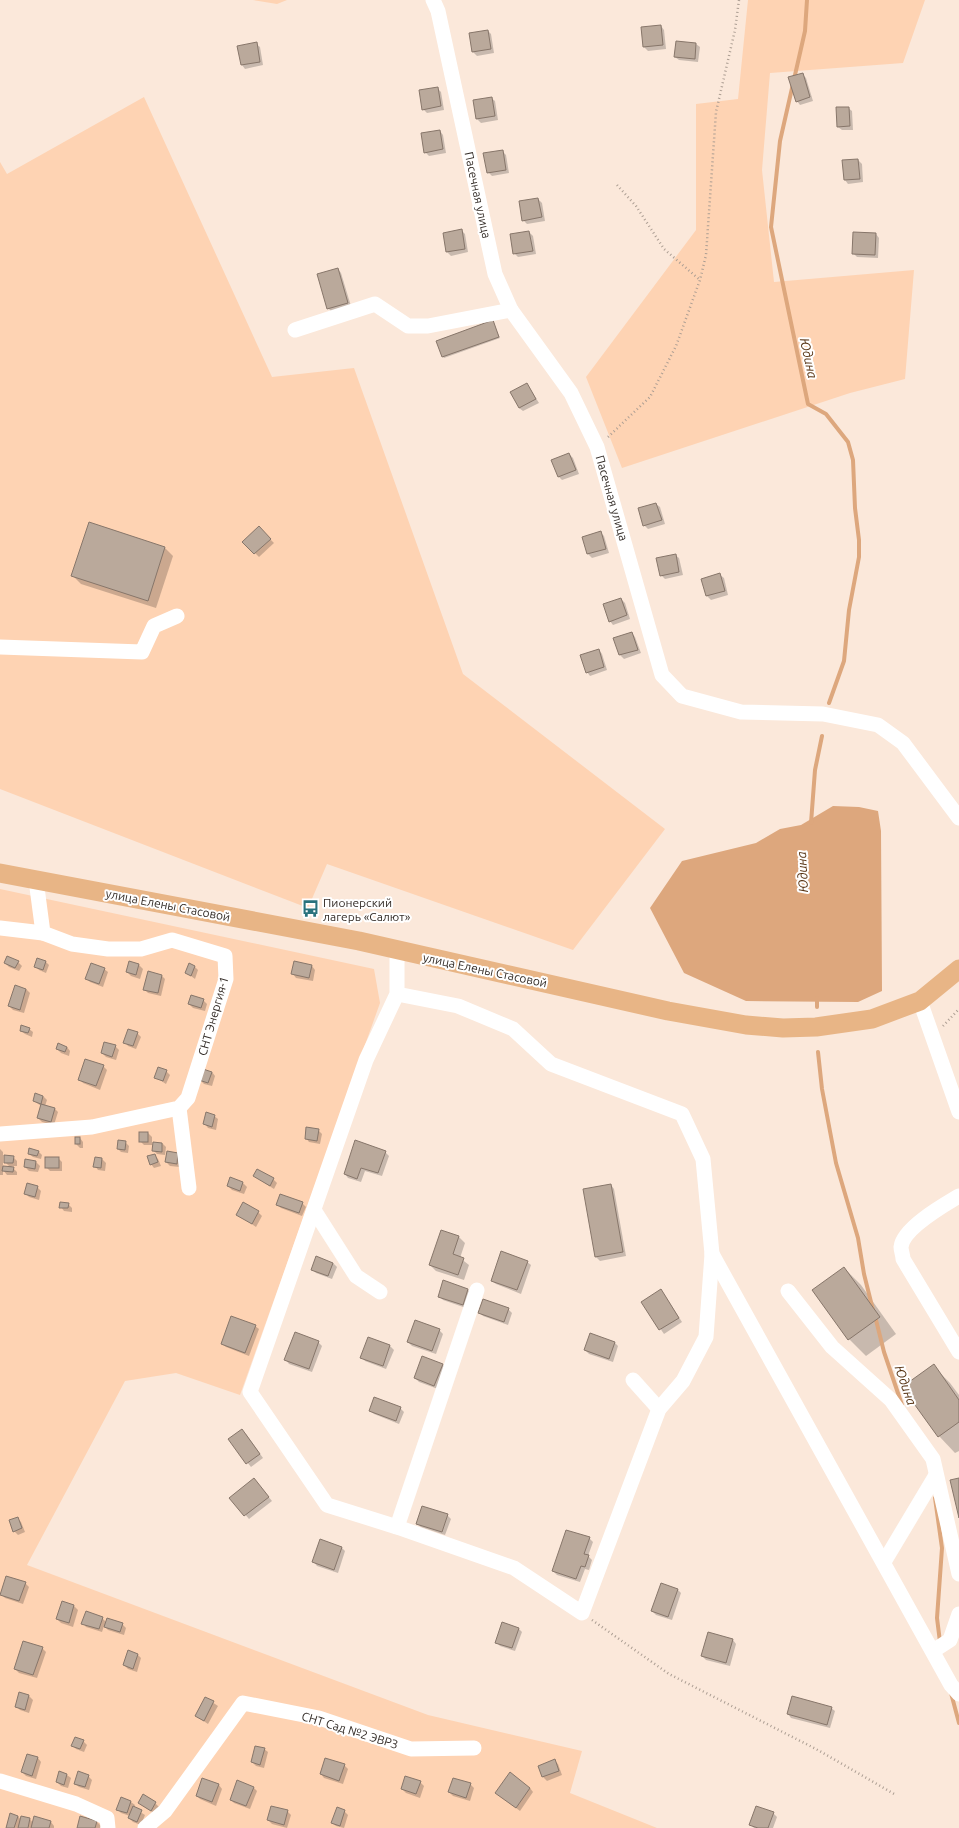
<svg xmlns="http://www.w3.org/2000/svg" width="959" height="1828" font-family="Ubuntu,sans-serif">
<style>
.green{fill:#fed3b3}
.water{fill:#dda77d}
.shadow{fill:#0003}
.lines{fill:none;stroke-linecap:round;stroke-linejoin:round}
.stream{stroke:#dda77d;stroke-width:4}
.building{fill:#baa99b;stroke:#87766a}
.path{stroke:#ac9e93;stroke-width:2.5;stroke-dasharray:1 3;stroke-linecap:butt}
.minor{stroke:#fff;stroke-width:15}
.major{stroke:#e8b586;stroke-width:19}
.labels{text-anchor:middle;dominant-baseline:central;stroke-width:4;stroke-linejoin:round;paint-order:stroke}
.street-label{font-size:12px;fill:#342d28;stroke:#fff}
.poi-label{font-size:12px;fill:#342d28;stroke:#fff;text-anchor:start}
.water-label{font-size:13px;font-style:italic;fill:#553110;stroke:#fff}
</style>
<rect width="100%" height="100%" fill="#fbe8da"/>
<g class="green">
<polygon points="253,0 287,0 277,4"/>
<polygon points="748,0 925,0 903,63 770,73 762,170 774,282 914,270 905,379 850,393 622,468 586,377 696,230 696,104 738,99"/>
<polygon points="144,97 272,377 354,368 463,674 665,829 573,950 327,864 308,908 0,789 0,162 7,174"/>
<polygon points="0,889 374,969 380,1003 240,1395 176,1373 125,1381 27,1565 428,1715 582,1751 570,1793 657,1828 0,1828"/>
</g>
<polygon class="water" points="833,806 859,807 878,811 881,831 882,991 858,1002 746,1001 684,973 650,908 682,861 756,843 780,829 801,825"/>
<g class="shadow">
<polygon points="661,26 664,30 666,49 648,51 644,47 642,28"/>
<polygon points="488,31 491,34 494,53 477,56 473,52 470,34"/>
<polygon points="677,42 696,44 700,47 698,62 679,60 675,57"/>
<polygon points="256,44 260,47 263,65 245,69 242,65"/>
<polygon points="802,74 806,78 813,101 800,105 797,101"/>
<polygon points="437,88 441,92 444,110 427,113 423,109"/>
<polygon points="491,98 495,101 498,120 481,123 477,119 474,101"/>
<polygon points="848,108 852,111 853,130 842,130 838,127"/>
<polygon points="440,131 443,135 446,153 429,156 425,152"/>
<polygon points="502,151 506,155 509,173 492,176 488,172"/>
<polygon points="858,160 862,164 863,182 848,184 845,180"/>
<polygon points="538,199 542,203 545,221 527,224 523,220"/>
<polygon points="462,231 465,234 468,252 451,256 447,252 444,234"/>
<polygon points="529,232 533,236 536,254 518,257 514,253"/>
<polygon points="876,234 879,238 878,258 857,257 853,253"/>
<polygon points="338,269 341,273 351,306 332,312 328,308"/>
<polygon points="492,321 500,338 444,358 443,357 437,341"/>
<polygon points="527,384 539,403 523,411 519,408"/>
<polygon points="569,454 573,458 579,474 562,480 558,476"/>
<polygon points="656,504 660,507 665,524 648,529 644,525"/>
<polygon points="259,528 274,543 259,557 244,542"/>
<polygon points="600,532 604,536 609,553 592,558 588,554 583,537"/>
<polygon points="165,548 173,556 156,608 81,584 73,576"/>
<polygon points="675,555 679,558 683,575 665,579 661,575"/>
<polygon points="720,575 724,578 728,595 711,600 707,596 703,579"/>
<polygon points="621,599 625,603 630,619 613,625 610,621"/>
<polygon points="632,633 635,637 641,653 624,659 620,655 615,639"/>
<polygon points="599,650 602,654 607,670 590,676 587,672"/>
<polygon points="45,961 49,965 46,973 39,970 36,967"/>
<polygon points="18,962 22,966 19,971 9,967 5,963"/>
<polygon points="130,963 139,965 143,969 140,979 131,976 127,972"/>
<polygon points="312,966 315,970 313,981 296,978 293,974"/>
<polygon points="195,967 198,970 195,979 187,973"/>
<polygon points="104,969 108,972 103,987 90,982 86,978"/>
<polygon points="162,976 165,979 161,996 148,993 144,989"/>
<polygon points="26,989 30,993 24,1013 13,1010 9,1006"/>
<polygon points="203,1000 207,1004 205,1011 193,1008 189,1004"/>
<polygon points="29,1029 33,1032 32,1037 25,1034 21,1031"/>
<polygon points="137,1033 141,1037 136,1049 128,1046 125,1042"/>
<polygon points="115,1046 119,1050 116,1060 106,1057 102,1053"/>
<polygon points="67,1047 70,1051 69,1056 61,1053 57,1049"/>
<polygon points="103,1066 107,1070 100,1090 83,1083 79,1079"/>
<polygon points="166,1071 170,1075 166,1084 155,1077"/>
<polygon points="212,1072 215,1076 212,1086 204,1084 200,1080"/>
<polygon points="43,1096 47,1100 45,1106 54,1108 58,1112 54,1125 42,1122 38,1118 41,1106 34,1101"/>
<polygon points="214,1116 218,1119 216,1130 208,1128 205,1124"/>
<polygon points="318,1130 322,1134 320,1144 309,1142 306,1138"/>
<polygon points="148,1133 152,1137 152,1145 144,1145 140,1141"/>
<polygon points="80,1138 83,1142 83,1148 80,1148 76,1144"/>
<polygon points="125,1142 129,1146 128,1153 121,1152 118,1149"/>
<polygon points="162,1143 166,1147 165,1155 157,1154 153,1150"/>
<polygon points="0,1149 3,1152 3,1167 11,1168 5,1162 13,1157 17,1161 17,1166 11,1166 17,1172 17,1175 7,1175 3,1170 3,1175 0,1175"/>
<polygon points="38,1151 42,1155 41,1159 33,1157 29,1154"/>
<polygon points="385,1152 389,1156 382,1176 365,1171 361,1182 348,1178 345,1174"/>
<polygon points="178,1154 180,1167 170,1166 166,1162"/>
<polygon points="154,1155 158,1159 161,1166 154,1168 151,1164"/>
<polygon points="58,1158 62,1162 62,1171 50,1171 46,1167"/>
<polygon points="96,1159 102,1159 106,1163 105,1171 98,1170 95,1166"/>
<polygon points="26,1160 36,1162 40,1166 38,1172 29,1171 25,1167"/>
<polygon points="254,1176 273,1179 277,1183 274,1189"/>
<polygon points="231,1179 243,1183 247,1187 244,1194 232,1190 228,1186"/>
<polygon points="611,1185 614,1189 626,1256 600,1261 596,1257"/>
<polygon points="37,1187 41,1191 39,1200 29,1197 25,1193"/>
<polygon points="302,1203 306,1207 302,1216 281,1208 277,1205"/>
<polygon points="68,1204 72,1208 72,1212 64,1211 61,1207"/>
<polygon points="258,1212 262,1216 256,1227 237,1214"/>
<polygon points="442,1231 459,1237 465,1243 460,1258 469,1265 464,1280 436,1271 430,1265"/>
<polygon points="527,1262 531,1265 521,1294 496,1284 492,1281"/>
<polygon points="333,1263 337,1267 332,1279 316,1273 313,1270"/>
<polygon points="844,1268 861,1285 896,1334 866,1356 849,1339 813,1290"/>
<polygon points="444,1282 468,1290 472,1294 466,1308 443,1300 439,1296"/>
<polygon points="661,1290 682,1322 664,1334 642,1302"/>
<polygon points="508,1309 512,1313 508,1325 483,1316 479,1312"/>
<polygon points="255,1326 259,1329 249,1356 226,1347 222,1344"/>
<polygon points="439,1330 443,1334 436,1354 412,1346 408,1342"/>
<polygon points="369,1338 390,1346 394,1350 386,1369 365,1361 362,1357"/>
<polygon points="318,1342 322,1346 312,1372 289,1364 286,1360"/>
<polygon points="615,1343 618,1346 613,1362 589,1354 585,1350"/>
<polygon points="442,1364 446,1368 438,1389 419,1382 415,1378"/>
<polygon points="933,1366 950,1383 959,1395 959,1451 955,1453 939,1436"/>
<polygon points="400,1408 404,1412 399,1424 374,1414 370,1411"/>
<polygon points="246,1434 263,1458 251,1467 229,1440"/>
<polygon points="254,1479 272,1501 249,1519 231,1498"/>
<polygon points="447,1515 451,1519 445,1535 421,1527 417,1524"/>
<polygon points="17,1518 21,1522 25,1532 18,1535 14,1531"/>
<polygon points="589,1538 593,1542 588,1556 592,1560 589,1570 585,1569 580,1582 557,1575 553,1571"/>
<polygon points="342,1548 345,1551 338,1573 317,1566 314,1562"/>
<polygon points="25,1583 29,1587 23,1604 5,1598 1,1594"/>
<polygon points="677,1589 681,1593 672,1620 656,1615 652,1611"/>
<polygon points="62,1603 74,1606 78,1610 73,1627 61,1623 57,1619"/>
<polygon points="102,1618 106,1622 122,1624 126,1628 124,1635 108,1630 104,1626 102,1632 86,1627 83,1623"/>
<polygon points="518,1628 522,1632 515,1651 500,1646 496,1642"/>
<polygon points="733,1640 736,1644 730,1666 706,1660 702,1656"/>
<polygon points="42,1648 46,1652 37,1678 19,1673 15,1669"/>
<polygon points="138,1655 141,1658 137,1672 128,1669 124,1665"/>
<polygon points="20,1694 29,1696 33,1700 29,1713 20,1710 16,1706"/>
<polygon points="206,1698 218,1706 208,1724 196,1716"/>
<polygon points="831,1708 835,1711 830,1728 791,1718 788,1714"/>
<polygon points="83,1741 87,1745 84,1752 76,1749 73,1746"/>
<polygon points="264,1749 268,1752 264,1768 256,1766 252,1762"/>
<polygon points="38,1758 41,1762 36,1779 26,1776 22,1772"/>
<polygon points="555,1761 558,1764 562,1775 547,1781 543,1777 539,1766"/>
<polygon points="344,1765 348,1769 343,1784 324,1778 321,1774"/>
<polygon points="60,1772 67,1775 71,1778 68,1788 61,1786 57,1782"/>
<polygon points="88,1776 92,1780 89,1790 79,1787 75,1784"/>
<polygon points="203,1779 219,1785 222,1789 216,1806 200,1799 197,1796"/>
<polygon points="420,1782 424,1786 420,1798 406,1793 402,1789"/>
<polygon points="470,1784 474,1788 470,1801 453,1796 449,1792"/>
<polygon points="253,1787 257,1791 250,1809 234,1803 231,1800"/>
<polygon points="530,1788 533,1792 520,1811 500,1796"/>
<polygon points="121,1798 131,1802 135,1805 134,1808 145,1815 141,1825 133,1822 129,1818 130,1816 121,1813 117,1809"/>
<polygon points="139,1803 155,1803 159,1807 155,1814"/>
<polygon points="287,1811 291,1815 287,1828 272,1824 268,1820"/>
<polygon points="344,1811 348,1815 344,1828 336,1826 332,1823"/>
<polygon points="773,1813 777,1817 773,1828 754,1828 751,1825"/>
<polygon points="18,1816 21,1820 22,1817 30,1819 33,1823 51,1822 54,1826 54,1828 7,1828"/>
<polygon points="81,1817 97,1822 101,1826 100,1828 78,1828"/>
</g>
<g class="lines">
<g class="stream">
<polyline points="807,0 805,31 780,141 771,227 808,404 826,414 848,442 853,460 855,508 859,540 859,557 849,610 844,661 829,703"/>
<polyline points="811,823 815,770 822,736"/>
<polyline points="817,998 817,1007"/>
<polyline points="818,1052 822,1089 836,1163 858,1238 864,1274 873,1310"/>
<polyline points="875,1316 884,1352 902,1405"/>
<polyline points="935,1498 942,1548 937,1618 940,1642"/>
<polyline points="951,1693 959,1723"/>
</g>
</g>
<g class="building">
<polygon points="661,25 663,45 643,47 641,27"/>
<polygon points="488,30 491,49 472,52 469,33"/>
<polygon points="676,41 696,43 695,59 674,57"/>
<polygon points="257,42 260,62 241,65 237,46"/>
<polygon points="803,73 810,97 796,102 788,77"/>
<polygon points="438,87 441,106 422,110 419,90"/>
<polygon points="492,97 495,116 476,119 473,100"/>
<polygon points="836,107 849,107 850,126 837,127"/>
<polygon points="440,130 443,149 424,153 421,133"/>
<polygon points="503,150 506,170 487,173 483,153"/>
<polygon points="858,159 860,179 844,180 842,160"/>
<polygon points="538,198 542,217 522,221 519,201"/>
<polygon points="462,229 465,249 446,252 443,233"/>
<polygon points="529,231 533,251 513,254 510,234"/>
<polygon points="853,232 876,233 875,255 852,254"/>
<polygon points="338,268 348,303 327,309 317,274"/>
<polygon points="493,320 499,337 442,357 436,341"/>
<polygon points="527,383 536,399 519,408 510,392"/>
<polygon points="569,453 576,470 558,477 551,460"/>
<polygon points="656,503 662,520 643,526 638,508"/>
<polygon points="89,522 165,547 148,601 71,576"/>
<polygon points="259,526 271,539 254,554 242,542"/>
<polygon points="601,531 606,549 587,554 582,537"/>
<polygon points="676,554 679,572 660,576 656,558"/>
<polygon points="720,573 725,591 706,596 701,579"/>
<polygon points="621,598 627,615 609,622 603,604"/>
<polygon points="632,632 638,650 619,655 613,638"/>
<polygon points="599,649 604,667 586,673 580,655"/>
<polygon points="7,956 19,961 15,968 4,963"/>
<polygon points="37,958 46,961 43,970 34,967"/>
<polygon points="129,961 139,964 136,975 126,972"/>
<polygon points="294,961 312,965 309,978 291,974"/>
<polygon points="91,963 105,968 99,984 85,979"/>
<polygon points="189,963 195,966 191,976 185,973"/>
<polygon points="148,971 162,975 158,993 143,990"/>
<polygon points="15,985 26,989 20,1010 8,1006"/>
<polygon points="191,995 204,999 201,1008 188,1004"/>
<polygon points="21,1025 30,1028 28,1033 20,1031"/>
<polygon points="128,1029 138,1032 133,1046 123,1043"/>
<polygon points="104,1042 116,1045 112,1057 101,1053"/>
<polygon points="58,1043 67,1047 65,1052 56,1049"/>
<polygon points="85,1059 104,1065 96,1086 78,1080"/>
<polygon points="158,1067 167,1070 163,1081 154,1078"/>
<polygon points="203,1069 212,1072 208,1083 199,1080"/>
<polygon points="35,1093 43,1096 41,1104 33,1101"/>
<polygon points="41,1104 55,1108 51,1122 37,1118"/>
<polygon points="206,1112 215,1115 212,1127 203,1124"/>
<polygon points="306,1127 319,1129 317,1141 305,1139"/>
<rect x="139" y="1132" width="9" height="10"/>
<rect x="75" y="1137" width="5" height="7"/>
<polygon points="118,1140 126,1141 125,1150 117,1149"/>
<polygon points="355,1140 386,1151 378,1173 361,1168 357,1179 344,1174"/>
<polygon points="153,1142 162,1143 162,1152 152,1151"/>
<polygon points="29,1148 39,1151 37,1156 28,1154"/>
<polygon points="167,1151 178,1153 177,1164 165,1162"/>
<polygon points="155,1154 158,1162 150,1165 147,1156"/>
<polygon points="4,1155 14,1156 13,1163 4,1163"/>
<rect x="45" y="1157" width="14" height="11"/>
<polygon points="95,1157 102,1158 101,1168 93,1167"/>
<polygon points="25,1159 36,1161 35,1169 24,1167"/>
<polygon points="3,1166 14,1167 13,1172 2,1171"/>
<polygon points="257,1169 274,1178 270,1186 253,1176"/>
<polygon points="230,1177 243,1182 240,1191 227,1186"/>
<polygon points="27,1183 38,1186 35,1197 24,1194"/>
<polygon points="611,1184 623,1252 595,1257 583,1189"/>
<polygon points="280,1194 303,1202 299,1213 276,1205"/>
<polygon points="60,1202 69,1203 68,1208 59,1208"/>
<polygon points="243,1202 259,1211 252,1224 236,1215"/>
<polygon points="441,1230 459,1236 453,1254 464,1258 458,1275 429,1265"/>
<polygon points="501,1251 528,1261 517,1290 491,1281"/>
<polygon points="316,1256 333,1263 328,1276 311,1270"/>
<polygon points="844,1267 880,1317 848,1340 812,1290"/>
<polygon points="443,1280 468,1289 463,1305 438,1297"/>
<polygon points="661,1289 679,1318 659,1330 641,1302"/>
<polygon points="483,1299 509,1308 504,1322 478,1313"/>
<polygon points="231,1316 256,1325 245,1353 221,1344"/>
<polygon points="415,1320 440,1329 432,1351 407,1342"/>
<polygon points="295,1332 319,1341 309,1369 284,1360"/>
<polygon points="590,1333 615,1342 609,1359 584,1350"/>
<polygon points="368,1337 390,1345 383,1366 360,1358"/>
<polygon points="422,1356 443,1364 434,1386 414,1378"/>
<polygon points="934,1364 959,1400 959,1422 938,1437 902,1387"/>
<polygon points="374,1397 401,1407 396,1421 369,1411"/>
<polygon points="242,1429 260,1454 246,1464 228,1439"/>
<polygon points="254,1478 269,1497 244,1516 229,1498"/>
<polygon points="959,1478 959,1518 950,1480"/>
<polygon points="422,1506 448,1514 442,1532 416,1524"/>
<polygon points="18,1517 22,1528 13,1532 9,1520"/>
<polygon points="566,1530 590,1537 584,1554 589,1555 585,1567 581,1566 576,1579 552,1571"/>
<polygon points="320,1539 342,1547 334,1570 312,1562"/>
<polygon points="6,1576 26,1582 19,1601 0,1595"/>
<polygon points="661,1583 678,1589 668,1617 651,1611"/>
<polygon points="62,1601 74,1605 69,1623 56,1619"/>
<polygon points="86,1611 103,1617 99,1629 81,1624"/>
<polygon points="107,1618 123,1623 120,1632 104,1627"/>
<polygon points="502,1622 519,1628 512,1648 495,1643"/>
<polygon points="708,1632 733,1639 726,1663 701,1656"/>
<polygon points="23,1641 43,1647 33,1675 14,1669"/>
<polygon points="128,1650 138,1654 133,1669 123,1665"/>
<polygon points="19,1692 29,1695 25,1710 15,1707"/>
<polygon points="792,1696 832,1707 827,1725 787,1714"/>
<polygon points="205,1697 214,1701 204,1721 195,1716"/>
<polygon points="75,1737 84,1740 80,1749 71,1746"/>
<polygon points="255,1746 265,1748 260,1765 251,1762"/>
<polygon points="27,1754 38,1757 32,1776 21,1772"/>
<polygon points="325,1758 345,1764 339,1781 320,1774"/>
<polygon points="555,1759 559,1771 542,1777 538,1766"/>
<polygon points="59,1771 67,1774 64,1785 56,1782"/>
<polygon points="78,1771 89,1775 85,1787 74,1784"/>
<polygon points="510,1772 530,1788 516,1808 495,1793"/>
<polygon points="405,1776 421,1781 416,1794 401,1789"/>
<polygon points="202,1778 219,1784 212,1802 196,1796"/>
<polygon points="453,1778 471,1783 466,1798 448,1792"/>
<polygon points="237,1780 254,1787 246,1806 230,1800"/>
<polygon points="143,1794 156,1802 151,1811 138,1803"/>
<polygon points="121,1797 131,1801 127,1813 116,1810"/>
<polygon points="133,1806 142,1810 137,1822 128,1818"/>
<polygon points="271,1806 288,1810 284,1825 267,1820"/>
<polygon points="756,1806 774,1812 768,1828 758,1828 749,1825"/>
<polygon points="337,1807 345,1810 340,1826 331,1823"/>
<polygon points="10,1813 18,1816 14,1828 6,1828"/>
<polygon points="21,1816 30,1818 28,1828 18,1828"/>
<polygon points="34,1816 51,1821 49,1828 31,1828"/>
<polygon points="80,1816 97,1821 95,1828 77,1828"/>
</g>
<g class="lines">
<g class="path">
<polyline points="617,185 636,206 664,249 700,280"/>
<polyline points="608,437 650,397 676,346 700,280 706,255 716,112 735,30 739,0"/>
<polyline points="943,1026 959,1009"/>
<polyline points="592,1620 669,1674 816,1749 896,1795"/>
</g>
<g class="minor">
<polyline points="433,0 438,11 495,274 511,310 571,393 597,447 662,675 682,696 741,712 823,714 878,725 903,743 959,818"/>
<polyline points="295,330 375,304 408,326 428,326 511,310"/>
<polyline points="0,647 142,652 154,626 177,616"/>
<polyline points="0,928 43,933"/>
<polyline points="397,994 366,1060 250,1392 327,1505 397,1527 514,1568 582,1613 659,1409 683,1381 706,1337 712,1254 703,1159 682,1114 551,1064 513,1029 458,1006 397,994 397,951"/>
<polyline points="920,1001 959,1112"/>
<polyline points="179,1108 189,1188"/>
<polyline points="0,1134 92,1127 179,1108 188,1098 226,979 225,956 172,940 141,949 108,949 72,944 43,933 36,880"/>
<path d="M959 1196C944 1205 903 1228 901 1247 901 1251 903 1255 903 1259L959 1352"/>
<polyline points="314,1210 356,1276 380,1292"/>
<polyline points="712,1254 951,1685 959,1694"/>
<polyline points="788,1291 832,1347 891,1400 933,1459 959,1574"/>
<polyline points="633,1380 659,1409"/>
<polyline points="397,1527 477,1290"/>
<polyline points="884,1562 936,1475"/>
<polyline points="933,1651 950,1640 959,1614"/>
<polyline points="0,1781 76,1804 107,1818 108,1828"/>
<polyline points="145,1828 165,1811 243,1703 319,1718 411,1749 474,1748"/>
</g>
<polyline class="major" points="0,873 359,941 668,1011 746,1025 783,1028 816,1027 872,1019 920,1001 959,969"/>
</g>
<defs>
<symbol id="bus-bare" viewBox="-9 -9 18 18"><path d="M-5-6H5V4H4V6H2V4H-2V6H-4V4H-5ZM-3.5-4V0h7V-4ZM-3.5 1.2v1.5H-2V1.2ZM2 1.2v1.5H3.5V1.2Z" fill="#2a727d" stroke="#fff" stroke-width="2.5" paint-order="stroke"/></symbol>
</defs>
<g fill-rule="evenodd">
<use href="#bus-bare" x="298" y="896" width="25" height="25"/>
</g>
<g class="labels">
<g class="street-label">
<text transform="translate(478 195) rotate(78)">Пасечная улица</text>
<text transform="translate(612 498) rotate(74)">Пасечная улица</text>
<text transform="translate(168 905) rotate(11)">улица Елены Стасовой</text>
<text transform="translate(485 970) rotate(12)">улица Елены Стасовой</text>
<text transform="translate(213 1016) rotate(-74)">СНТ Энергия-1</text>
<text transform="translate(350 1730) rotate(17)">СНТ Сад №2 ЭВРЗ</text>
</g>
<g class="poi-label">
<text x="323" y="902">Пионерский<tspan x="323" dy="14">лагерь «Салют»</tspan></text>
</g>
<g class="water-label">
<text transform="translate(809 358) rotate(78)">Юдина</text>
<text transform="translate(802 872) rotate(-93)">Юдина</text>
<text transform="translate(906 1385) rotate(71)">Юдина</text>
</g>
</g>
</svg>
